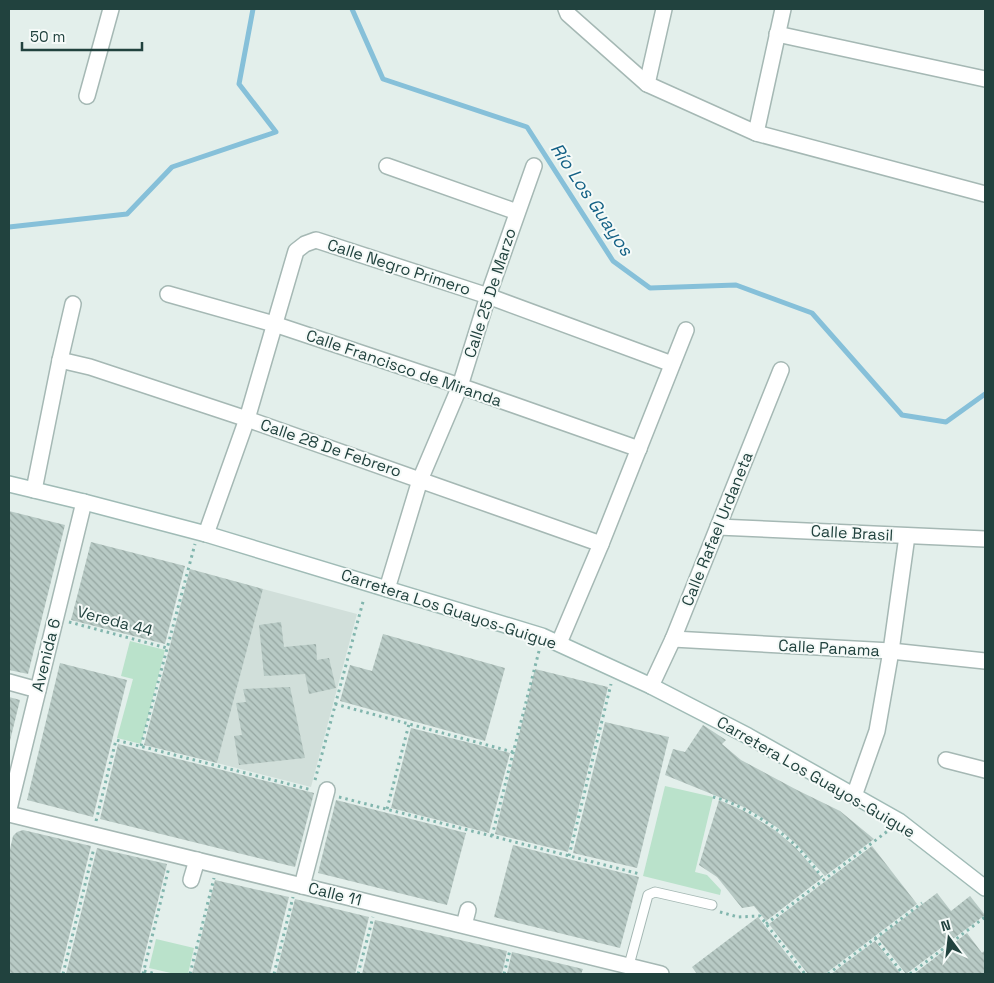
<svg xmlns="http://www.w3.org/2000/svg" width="994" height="983" font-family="'Space Grotesk',sans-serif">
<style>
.built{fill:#d1dfda}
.grass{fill:#bae2cb}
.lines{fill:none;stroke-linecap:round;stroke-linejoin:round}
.stream{stroke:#86c0d9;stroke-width:5}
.building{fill:url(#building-back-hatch)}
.service-casing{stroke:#a5b8b4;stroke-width:11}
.minor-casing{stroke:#a5b8b4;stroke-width:18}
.secondary-casing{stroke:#a0bbb6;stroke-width:18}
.path{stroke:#81b5ad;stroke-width:3;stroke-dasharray:2.5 4;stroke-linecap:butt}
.service{stroke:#fff;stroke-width:9}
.minor{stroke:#fff;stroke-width:15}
.secondary{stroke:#fff;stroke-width:15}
.labels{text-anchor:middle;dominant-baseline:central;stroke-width:4;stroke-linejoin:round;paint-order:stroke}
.street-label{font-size:16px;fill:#21423e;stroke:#f5faf8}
.water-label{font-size:18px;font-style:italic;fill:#146185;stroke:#f5faf8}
</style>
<defs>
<pattern id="building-back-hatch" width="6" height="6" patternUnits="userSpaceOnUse" patternTransform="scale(1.25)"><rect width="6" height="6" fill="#b8cac5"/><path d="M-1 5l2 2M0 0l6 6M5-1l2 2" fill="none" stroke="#95a6a1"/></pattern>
</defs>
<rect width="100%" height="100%" fill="#e3efeb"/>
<polygon class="built" points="263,589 357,614 311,787 217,763"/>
<g class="grass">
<polygon points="130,641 165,650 141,744 117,738 133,679 121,676"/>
<polygon points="665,786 713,797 695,872 707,875 721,890 720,895 643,876"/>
<polygon points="156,939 194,948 188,974 175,974 149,968"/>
</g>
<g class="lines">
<g class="stream">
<polyline points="352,9 383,79 527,127 613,261 650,288 736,285 812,313 902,415 946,422 985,394"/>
<polyline points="9,227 127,214 172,167 276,132 239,84 253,9"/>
</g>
</g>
<g class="building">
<polygon points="9,511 65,525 28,674 9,670"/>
<polygon points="91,542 185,566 165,644 71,620"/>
<polygon points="190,569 263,589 217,763 144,745"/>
<polygon points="281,622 284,647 316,644 317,660 329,658 336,688 309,694 305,674 264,676 259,625"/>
<polygon points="383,634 505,668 485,741 340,701 350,665 372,671"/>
<polygon points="60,663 127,680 93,817 27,800"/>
<polygon points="535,669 608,687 568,852 495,834"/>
<polygon points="290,687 305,758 239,765 234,736 242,735 236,703 246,702 243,689"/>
<polygon points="9,697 20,700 9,745"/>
<polygon points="605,722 669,737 637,868 573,853"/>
<polygon points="703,725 726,740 722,744 741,760 797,790 840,811 874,839 825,876 797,845 778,828 746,808 665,775 673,749 685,752"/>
<polygon points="411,728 510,753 489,833 391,808"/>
<polygon points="118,744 314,793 295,867 100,819"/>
<polygon points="336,800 466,833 447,905 318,873"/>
<polygon points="719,800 744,811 776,831 795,847 822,878 766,921 754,906 742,908 717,877 699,865"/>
<polygon points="23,830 91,846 60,974 9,974 9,854 13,836 17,832"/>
<polygon points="513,845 639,877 620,948 494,917"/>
<polygon points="872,846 917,904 825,974 808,974 769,924"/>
<polygon points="97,848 167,864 140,974 66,974"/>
<polygon points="215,880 289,897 270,974 192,974"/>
<polygon points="937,893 951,911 970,896 985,915 906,974 878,938"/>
<polygon points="295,899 369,917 355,974 276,974"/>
<polygon points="758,917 802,974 697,974 692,967"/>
<polygon points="375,920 507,951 502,974 362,974"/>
<polygon points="967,933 982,953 985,950 985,974 914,974"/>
<polygon points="875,941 901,974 831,974"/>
<polygon points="512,952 583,969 581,974 507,974"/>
</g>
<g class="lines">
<defs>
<polyline id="service" points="629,965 648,895 655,892 712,905"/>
<g id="minor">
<polyline points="566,9 568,14 647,84 756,133 985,194"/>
<polyline points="777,34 985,79"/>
<polyline points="647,84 664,9"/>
<polyline points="87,96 111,9"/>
<polyline points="756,133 783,9"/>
<polyline points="387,166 517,212"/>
<polyline points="168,294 274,324 460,386 639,449"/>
<polyline points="60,360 90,367 247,419 601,544"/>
<polyline points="34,490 60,360 73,304"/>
<polyline points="718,527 985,539"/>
<polyline points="206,534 247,419 296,251 305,244 316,240 488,296 672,364"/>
<polyline points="387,589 420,480 460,386 488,296 534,166"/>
<polyline points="673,639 891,651 985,661"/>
<polyline points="559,643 601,544 686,330"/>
<polyline points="9,682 38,690"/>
<polyline points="651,686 673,639 781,370"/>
<polyline points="946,760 985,770"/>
<polyline points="854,796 877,731 891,651 907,536"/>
<polyline points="9,809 84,502"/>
<polyline points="9,814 661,974"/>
<polyline points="191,880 197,860"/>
<polyline points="302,886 327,790"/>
<polyline points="464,925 468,910"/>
</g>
<polyline id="secondary" points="9,484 84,502 206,534 542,636 651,686 748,736 899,821 985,888"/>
</defs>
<use href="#service" class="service-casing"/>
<use href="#minor" class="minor-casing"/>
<use href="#secondary" class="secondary-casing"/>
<g class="path">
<polyline points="69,622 167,648"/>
<polyline points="335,704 513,752"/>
<polyline points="141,746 195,544"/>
<polyline points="315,780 364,598"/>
<polyline points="339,797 640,874"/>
<path d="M713 797C740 803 777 827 797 847 806 856 814 867 822 877"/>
<polyline points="387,809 409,724"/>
<polyline points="96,821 116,740 312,790"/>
<polyline points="492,836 539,651"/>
<polyline points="569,856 611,684"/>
<polyline points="720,912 738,917 760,916 805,974"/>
<polyline points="766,924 889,830"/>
<polyline points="875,938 903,974"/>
<polyline points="144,971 156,974"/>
<polyline points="63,974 94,848"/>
<polyline points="143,974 169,867"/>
<polyline points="190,974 214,878"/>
<polyline points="274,974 293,897"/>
<polyline points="358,974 373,917"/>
<polyline points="504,974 510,950"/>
<polyline points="828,974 922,903"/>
<polyline points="910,974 985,917"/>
</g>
<use href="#service" class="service"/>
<use href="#minor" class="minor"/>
<use href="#secondary" class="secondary"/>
</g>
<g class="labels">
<g class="street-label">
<text transform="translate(399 267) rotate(18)">Calle Negro Primero</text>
<text transform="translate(490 293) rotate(-72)">Calle 25 De Marzo</text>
<text transform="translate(404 368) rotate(19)">Calle Francisco de Miranda</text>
<text transform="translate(331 448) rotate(19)">Calle 28 De Febrero</text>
<text transform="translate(717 529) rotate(-68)">Calle Rafael Urdaneta</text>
<text transform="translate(852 533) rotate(3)">Calle Brasil</text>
<text transform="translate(449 609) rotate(18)">Carretera Los Guayos-Guigue</text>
<text transform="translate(115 621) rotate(15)">Vereda 44</text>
<text transform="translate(829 648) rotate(3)">Calle Panama</text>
<text transform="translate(46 655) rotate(-76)">Avenida 6</text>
<text transform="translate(816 777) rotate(30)">Carretera Los Guayos-Guigue</text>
<text transform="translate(335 894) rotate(14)">Calle 11</text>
</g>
<g class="water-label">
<text transform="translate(592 199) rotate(56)">Río Los Guayos</text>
</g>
</g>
<rect width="994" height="983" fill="none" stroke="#21423e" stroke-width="20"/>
<g transform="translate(949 938) rotate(345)" stroke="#f5faf8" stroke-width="4" paint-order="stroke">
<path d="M0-4L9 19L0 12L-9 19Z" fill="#21423e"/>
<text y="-8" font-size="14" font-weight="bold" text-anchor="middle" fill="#21423e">N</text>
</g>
<path d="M22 42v8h120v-8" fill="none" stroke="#21423e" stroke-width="2.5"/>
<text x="30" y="42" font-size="15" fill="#21423e" stroke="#f5faf8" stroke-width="4" paint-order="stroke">50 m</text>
</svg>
